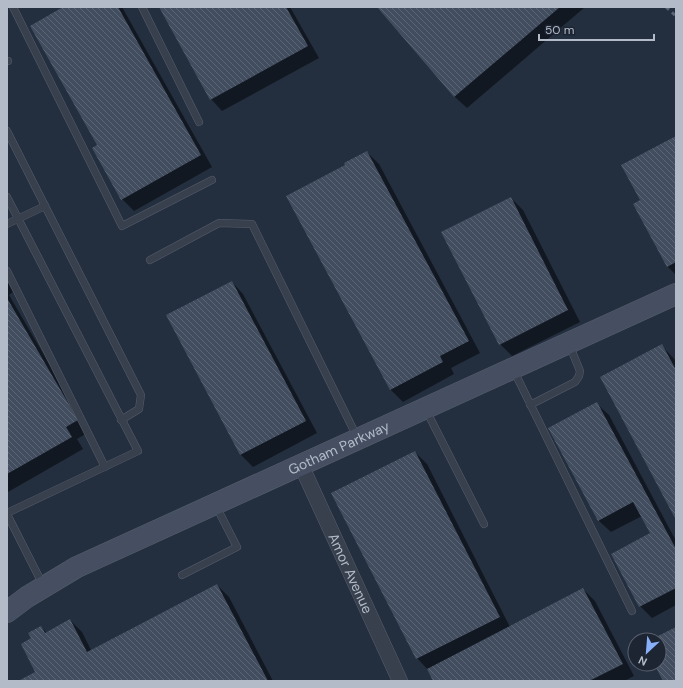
<svg xmlns="http://www.w3.org/2000/svg" width="683" height="688" font-family="'DM Sans',sans-serif">
<style>
.shadow{fill:#0007}
.building{fill:url(#building-back-hatch)}
.lines{fill:none;stroke-linecap:round;stroke-linejoin:round}
.lane-casing{stroke:#565e6c;stroke-width:8}
.street-casing{stroke:#565e6c;stroke-width:16}
.secondary-casing{stroke:#565e6c;stroke-width:22}
.lane{stroke:#38404e;stroke-width:7}
.street{stroke:#38404e;stroke-width:15}
.secondary{stroke:#454f61;stroke-width:21}
.rail{stroke:#596475;stroke-width:3;stroke-dasharray:4 4;stroke-linecap:butt}
.labels{text-anchor:middle;dominant-baseline:central;stroke-width:3;stroke-linejoin:round;paint-order:stroke}
.street-label{font-size:14px;fill:#b3bbc9;stroke:#1d2533}
</style>
<defs>
<pattern id="building-back-hatch" width="6" height="6" patternUnits="userSpaceOnUse"><rect width="6" height="6" fill="#424e60"/><path d="M-1 5l2 2M0 0l6 6M5-1l2 2" fill="none" stroke="#5b6675"/></pattern>
</defs>
<rect width="100%" height="100%" fill="#232e3e"/>
<g class="shadow">
<polygon points="65,7 122,7 212,167 134,211 122,199"/>
<polygon points="160,7 290,7 319,58 222,111 211,99"/>
<polygon points="378,7 585,7 467,108 455,97"/>
<polygon points="676,138 676,275 667,266 641,200"/>
<polygon points="367,152 379,164 480,353 451,368 454,374 403,402 391,390 287,196 346,165"/>
<polygon points="511,198 523,210 580,322 512,356 500,344"/>
<polygon points="7,281 13,292 9,295 89,432 77,439 83,449 8,492 7,490"/>
<polygon points="232,282 243,294 317,433 253,467 241,455 167,316"/>
<polygon points="662,346 676,361 676,517"/>
<polygon points="597,404 609,415 676,541 676,605 652,618 640,606 612,554 651,533 642,516 611,532 599,521 549,429"/>
<polygon points="415,452 427,464 510,627 583,589 595,601 634,676 624,681 434,681 429,671 417,658"/>
<polygon points="217,585 229,597 273,681 20,681 37,672 32,639 41,627 47,633 70,620 82,632 91,650"/>
</g>
<g class="building">
<polygon points="63,7 118,7 201,155 121,200 92,148 97,145 30,26"/>
<polygon points="159,7 286,7 308,46 210,100"/>
<polygon points="377,7 560,7 454,97"/>
<polygon points="676,136 676,262 667,267 633,204 640,200 621,165"/>
<polygon points="367,151 469,341 440,356 443,362 390,390 286,196 345,165 344,163"/>
<polygon points="511,197 568,310 499,345 441,232"/>
<polygon points="232,281 306,421 240,455 166,315"/>
<polygon points="7,298 78,420 66,427 72,437 7,474"/>
<polygon points="662,344 676,370 676,520 600,377"/>
<polygon points="597,402 676,549 676,588 639,607 611,554 650,533 633,502 598,521 548,428"/>
<polygon points="415,451 500,617 416,659 331,493"/>
<polygon points="217,584 268,681 18,681 35,672 21,644 31,638 28,633 41,626 45,633 70,619 87,652"/>
<polygon points="583,588 623,664 589,681 433,681 427,669"/>
<polygon points="676,627 676,681 663,681 654,664 659,664 659,640 650,640"/>
</g>
<g class="lines">
<defs>
<g id="lane">
<polyline points="13,7 122,226 212,180"/>
<polyline points="142,7 199,122"/>
<polyline points="7,61 8,61"/>
<polyline points="7,131 141,395 139,409 121,420"/>
<polyline points="7,197 138,451 7,513"/>
<polyline points="7,224 45,206"/>
<polyline points="150,260 219,223 252,224 357,437"/>
<polyline points="7,271 105,467"/>
<polyline points="514,371 632,611"/>
<polyline points="530,405 575,382 579,376 580,371 569,344"/>
<polyline points="426,410 484,524"/>
<polyline points="7,514 43,585"/>
<polyline points="182,575 237,547 216,506"/>
</g>
<g id="street">
<path id="s1" d="M301 465 400 681"/>
</g>
<g id="secondary">
<path id="s2" d="M7 612 27 597 77 567 676 294"/>
</g>
</defs>
<use href="#lane" class="lane-casing"/>
<use href="#street" class="street-casing"/>
<use href="#secondary" class="secondary-casing"/>
<use href="#lane" class="lane"/>
<use href="#street" class="street"/>
<use href="#secondary" class="secondary"/>
<polyline class="rail" points="666,7 676,16"/>
</g>
<g class="labels">
<g class="street-label">
<text stroke="none"><textPath href="#s2" startOffset="371">Gotham Parkway</textPath></text>
<text stroke="none"><textPath href="#s1" startOffset="119">Amor Avenue</textPath></text>
</g>
</g>
<rect width="683" height="688" fill="none" stroke="#b3bbc9" stroke-width="16"/>
<g transform="translate(647 652) rotate(206)"><circle r="19" fill="#1d2533" stroke="#59616f"/>
<path d="M0-3L7 15L0 10L-7 15Z" fill="#88b0fa"/>
<text y="-6" font-size="11" font-weight="bold" text-anchor="middle" fill="#b3bbc9">N</text>
</g>
<path d="M539 34v6h115v-6" fill="none" stroke="#b3bbc9" stroke-width="2"/>
<text x="545" y="34" font-size="12" fill="#b3bbc9" stroke="#1d2533" stroke-width="3" paint-order="stroke">50 m</text>
</svg>
